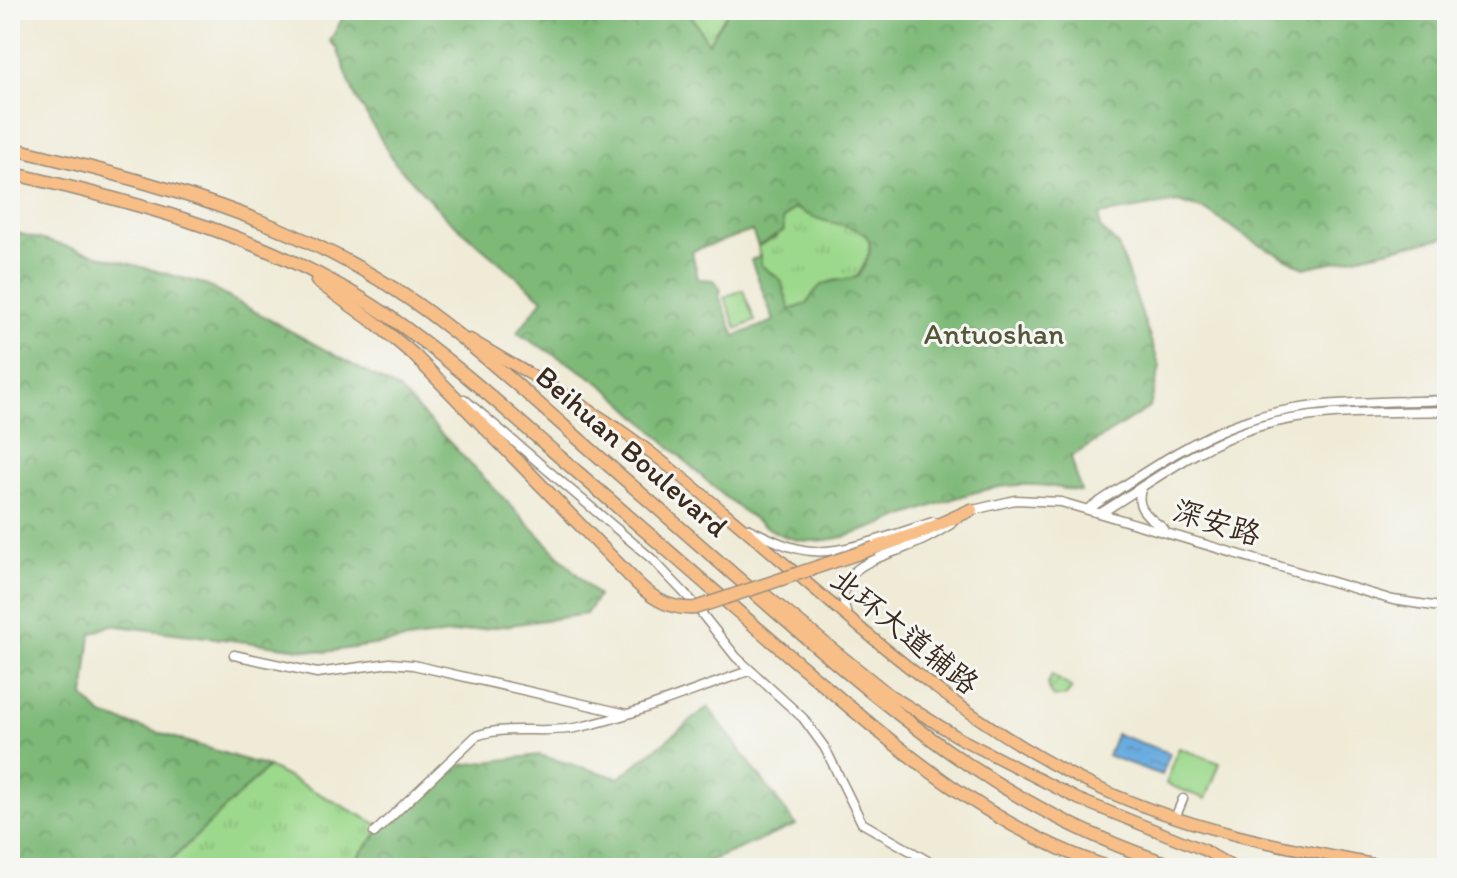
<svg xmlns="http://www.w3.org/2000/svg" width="1457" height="878" font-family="Itim,'LXGW WenKai TC',sans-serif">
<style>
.grass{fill:url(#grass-tufts);stroke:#6c8256;stroke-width:2}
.forest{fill:url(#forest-crowns);stroke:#5c724b;stroke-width:2;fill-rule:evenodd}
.garden{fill:url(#garden-furrows);stroke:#6c8256;stroke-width:2}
.pitch{fill:#9dd98d;stroke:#6c8256;stroke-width:2}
.water{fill:url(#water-ripples);stroke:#536b7e;stroke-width:2}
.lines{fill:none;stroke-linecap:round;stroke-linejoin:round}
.minor-casing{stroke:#958a7a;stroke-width:11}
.major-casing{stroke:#958a7a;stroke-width:13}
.highway-casing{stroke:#958a7a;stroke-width:15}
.minor{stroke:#fff;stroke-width:8}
.major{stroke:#f7be88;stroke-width:10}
.highway{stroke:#f7be88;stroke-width:12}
.highway-bridge-casing{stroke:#958a7a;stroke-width:15;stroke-linecap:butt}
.highway-bridge{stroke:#f7be88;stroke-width:12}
.labels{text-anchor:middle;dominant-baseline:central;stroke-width:6;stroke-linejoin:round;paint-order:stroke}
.park-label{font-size:30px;fill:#54563a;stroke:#f6f6f2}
.street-label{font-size:30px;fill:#3b2a1e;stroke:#f6f6f2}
</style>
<defs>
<pattern id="grass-tufts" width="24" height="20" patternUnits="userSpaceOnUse" patternTransform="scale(2)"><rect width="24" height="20" fill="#9dd98d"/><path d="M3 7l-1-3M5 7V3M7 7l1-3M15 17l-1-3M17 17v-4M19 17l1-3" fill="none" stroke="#88ba79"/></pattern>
<pattern id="forest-crowns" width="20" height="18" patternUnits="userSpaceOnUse" patternTransform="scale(2)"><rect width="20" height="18" fill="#7eb978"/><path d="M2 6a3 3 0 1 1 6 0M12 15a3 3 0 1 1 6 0" fill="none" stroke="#689762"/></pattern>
<pattern id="garden-furrows" width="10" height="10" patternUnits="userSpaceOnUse" patternTransform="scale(2)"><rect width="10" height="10" fill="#9dd98d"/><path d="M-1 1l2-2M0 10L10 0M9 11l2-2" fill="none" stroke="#88ba79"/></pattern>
<pattern id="water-ripples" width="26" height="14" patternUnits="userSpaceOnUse" patternTransform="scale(2)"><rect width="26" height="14" fill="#6bacdf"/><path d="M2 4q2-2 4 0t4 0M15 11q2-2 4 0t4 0" fill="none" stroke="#598cb4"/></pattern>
</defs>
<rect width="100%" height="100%" fill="#f6f6f2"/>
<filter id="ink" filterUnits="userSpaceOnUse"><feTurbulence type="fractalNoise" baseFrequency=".0125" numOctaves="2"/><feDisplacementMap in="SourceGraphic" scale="16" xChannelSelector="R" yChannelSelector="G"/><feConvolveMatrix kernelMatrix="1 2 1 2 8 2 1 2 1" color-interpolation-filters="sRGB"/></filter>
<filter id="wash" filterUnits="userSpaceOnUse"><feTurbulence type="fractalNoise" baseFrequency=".006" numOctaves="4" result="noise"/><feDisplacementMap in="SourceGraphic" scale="32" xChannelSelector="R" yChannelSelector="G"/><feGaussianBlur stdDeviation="1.8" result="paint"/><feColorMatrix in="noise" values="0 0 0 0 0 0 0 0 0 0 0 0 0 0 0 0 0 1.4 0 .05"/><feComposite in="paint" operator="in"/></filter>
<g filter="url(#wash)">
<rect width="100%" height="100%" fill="#efebd7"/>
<g class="grass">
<polygon points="688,10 729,10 708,43"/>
<path d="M794 208C802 211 809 216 818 218 853 229 890 227 857 277 831 283 821 277 808 304L789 310 781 280 760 265 758 246 777 237 783 219Z"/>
<polygon points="268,767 383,827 348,868 163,868"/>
</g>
<g class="forest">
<path d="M347 10H688L708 43 729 10H1447V237L1304 268 1251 240 1207 211 1178 202 1099 215 1100 228 1118 245 1160 367 1150 407 1071 457 1081 492C1066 489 1049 485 1033 485 990 483 944 502 904 516 871 528 835 545 799 540 747 534 650 422 605 387 578 366 546 351 517 333L543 299 446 217 395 163 354 94 337 48 330 41ZM794 208C802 211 809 216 818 219 852 229 891 227 857 277 830 283 821 277 807 304L790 310 781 280 761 265V256L751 260 774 321 735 336 719 296 721 289 714 280 698 279 692 251 752 231 758 246 784 231 783 219Z"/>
<polygon points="10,231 204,284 399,390 598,596 586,614 325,652 111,625 91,634 84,697 102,715 268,767 163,868 10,868"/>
<polygon points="708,707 796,825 693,868 348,868 383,827 462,765 539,755 619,778"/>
</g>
<path class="garden" d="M1052 675 1072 688 1065 697H1054C1046 691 1047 683 1052 675Z"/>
<g class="pitch">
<polygon points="743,290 755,321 737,329 724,297"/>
<polygon points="1179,748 1220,763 1206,799 1166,784"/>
</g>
<polygon class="water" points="1116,734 1170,753 1162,775 1108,756"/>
</g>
<g filter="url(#ink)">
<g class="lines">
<defs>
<g id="minor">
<polyline points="464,399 652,559 691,600 736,657 803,718 825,748 862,823 940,868"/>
<path d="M1142 487C1133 508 1149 517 1164 529"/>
<path d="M1088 509C1137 478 1187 441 1242 422 1307 399 1379 403 1447 400"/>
<polyline points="969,511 1015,500 1061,502 1393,600 1447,608"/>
<path d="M1101 513C1151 482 1201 444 1257 427 1317 409 1385 413 1447 411"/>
<path d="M747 528C768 538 789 549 812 551 843 555 902 531 933 522"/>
<path d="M848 618C829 566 876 560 912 545 926 540 938 532 951 524"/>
<polyline points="234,655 317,673 390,663 413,665 627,714"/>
<polyline points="1175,818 1183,799"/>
<path d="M374 833 476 736C508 724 546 735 580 727 638 714 693 690 749 671"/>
</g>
<g id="major">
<path d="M470 339C531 376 597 410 654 455 794 563 916 695 1076 777 1176 828 1285 848 1395 868"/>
<polyline points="760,590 889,694 961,739 1078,799 1204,850 1235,868"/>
</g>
<g id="highway">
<path d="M10 148C150 181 293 218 414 302 467 339 516 384 565 427 637 490 709 553 781 616 906 724 1020 819 1181 868"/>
<path d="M10 173C141 203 274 238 387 315 449 358 504 408 561 458 645 530 728 604 812 675 902 752 996 832 1111 868"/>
<polyline points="317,281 377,324 414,355 629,575"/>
<polyline points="874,548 922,532 971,510"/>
</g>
</defs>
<use href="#minor" class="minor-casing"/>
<use href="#major" class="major-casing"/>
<use href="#highway" class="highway-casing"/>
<use href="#minor" class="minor"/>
<use href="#major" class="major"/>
<use href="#highway" class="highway"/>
<defs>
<path id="highway-bridge" d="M629 575C648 595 666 610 695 608L874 548"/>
</defs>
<use href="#highway-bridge" class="highway-bridge-casing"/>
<use href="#highway-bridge" class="highway-bridge"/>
</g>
</g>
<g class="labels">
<g class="park-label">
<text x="994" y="333">Antuoshan</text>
</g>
<g class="street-label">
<text transform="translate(632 451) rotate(41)">Beihuan Boulevard</text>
<text transform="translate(1217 522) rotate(17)">深安路</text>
<text transform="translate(905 631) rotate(39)">北环大道辅路</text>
</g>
</g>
<rect width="1457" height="878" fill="none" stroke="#f6f6f2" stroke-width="40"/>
</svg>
